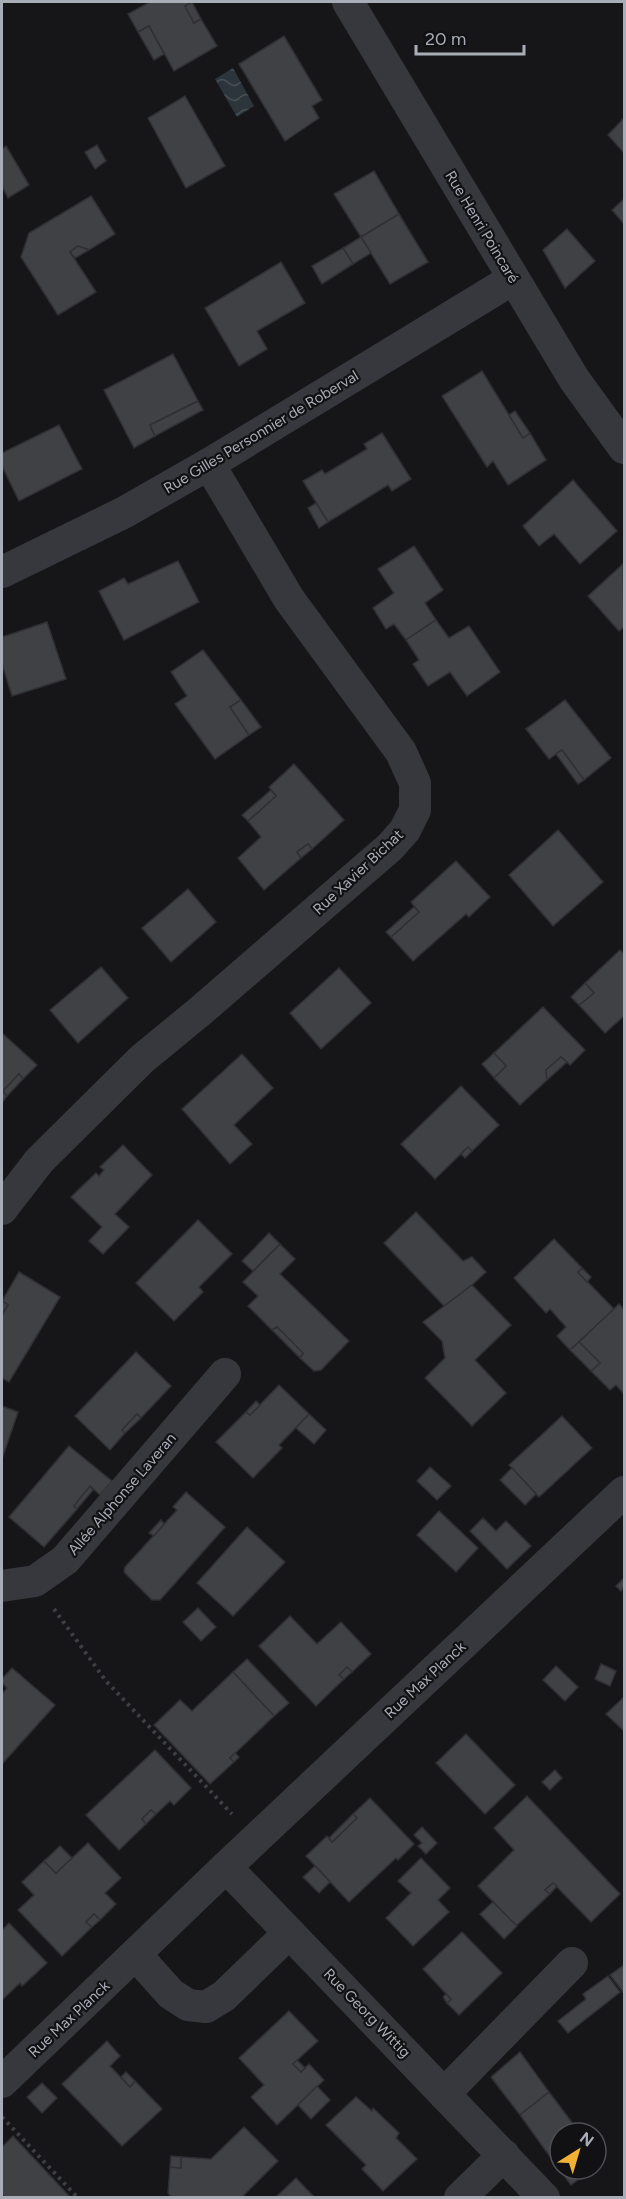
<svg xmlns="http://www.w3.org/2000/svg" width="626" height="2199" font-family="Figtree,sans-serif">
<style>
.water{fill:url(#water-waves)}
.building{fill:#404145;stroke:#303034;stroke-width:1.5}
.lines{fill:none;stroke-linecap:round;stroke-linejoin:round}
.path{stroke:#3d3f44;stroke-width:4;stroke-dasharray:3 4.5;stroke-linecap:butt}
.street{stroke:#37383d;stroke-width:32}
.labels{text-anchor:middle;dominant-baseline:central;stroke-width:4.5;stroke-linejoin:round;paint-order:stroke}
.street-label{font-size:15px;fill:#a8adb8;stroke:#111113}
</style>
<defs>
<pattern id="water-waves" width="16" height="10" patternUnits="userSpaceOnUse" patternTransform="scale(1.5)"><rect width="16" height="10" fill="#2c353c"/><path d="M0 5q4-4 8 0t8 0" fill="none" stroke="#485056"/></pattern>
</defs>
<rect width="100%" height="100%" fill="#161618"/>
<polygon class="water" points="233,68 254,106 237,117 215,79"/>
<g class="building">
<polygon points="150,2 192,2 185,6 194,23 201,19 217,46 174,71 149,26 138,32 128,14"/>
<polygon points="192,2 201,19 194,23 185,6"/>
<polygon points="149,26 164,54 154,60 138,32"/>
<polygon points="284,36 322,100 312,106 319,118 285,141 239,64"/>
<polygon points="185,96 225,166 186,188 148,118"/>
<polygon points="624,118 624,153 608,135"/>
<polygon points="97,145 106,161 95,169 85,152"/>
<polygon points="6,146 29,185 8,198 2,186 2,149"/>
<polygon points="374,171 399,214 361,237 334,194"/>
<polygon points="91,196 115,234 89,250 78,246 70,252 96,292 58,315 21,257 29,233"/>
<polygon points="624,199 624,224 612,210"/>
<polygon points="399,214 428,262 390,284 361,237"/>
<polygon points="567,229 595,261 565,288 543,250"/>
<polygon points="361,237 371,253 353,264 343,248"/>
<polygon points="78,246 89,250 75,258 70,252"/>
<polygon points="343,248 353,264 322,284 312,266"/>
<polygon points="281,262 305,303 257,331 267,349 239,366 205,308"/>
<polygon points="173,354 198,401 150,425 155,436 134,448 104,390"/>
<polygon points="482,371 523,438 530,433 546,460 508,485 493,461 487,467 442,396"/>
<polygon points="198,401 203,410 155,436 150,425"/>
<polygon points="515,411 530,433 523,438 509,415"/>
<polygon points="59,425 82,469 19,501 2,466 2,453"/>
<polygon points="382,433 411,479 392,491 388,485 328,522 303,481 322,470 325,474 367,449 364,444"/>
<polygon points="573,480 617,531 580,564 554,534 539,546 523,526"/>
<polygon points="316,503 328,522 319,528 308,508"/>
<polygon points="414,546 443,590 425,603 436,620 406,640 394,624 386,629 373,608 394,593 378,569"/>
<polygon points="178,561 199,602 124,640 99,591 124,578 128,584"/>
<polygon points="623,564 624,627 619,631 588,596"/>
<polygon points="436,620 449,638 469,626 500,672 467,696 450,672 428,686 413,664 419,660 406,640"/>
<polygon points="47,622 66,679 12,696 2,664 2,637"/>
<polygon points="203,650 241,700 230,707 249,735 215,759 175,704 187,696 171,672"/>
<polygon points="241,700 261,727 249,735 230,707"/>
<polygon points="565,700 611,758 584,780 562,750 549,759 526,729"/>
<polygon points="562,750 584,780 578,784 556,754"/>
<polygon points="294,764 344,820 312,849 308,844 297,852 301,858 264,890 238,858 261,837 248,821 276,796 269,787"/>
<polygon points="271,790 276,796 248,821 242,815"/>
<polygon points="558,830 603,882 553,926 509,875"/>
<polygon points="308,844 312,849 301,858 297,852"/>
<polygon points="456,861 490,897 469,917 466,914 413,961 391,937 419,912 411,902"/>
<polygon points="188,889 216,922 171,962 142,928"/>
<polygon points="414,907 419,912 391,937 386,932"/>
<polygon points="620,950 623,953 624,952 624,1016 605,1033 579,1005 594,993 585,983"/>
<polygon points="101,967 128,998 78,1043 50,1010"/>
<polygon points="339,968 371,1003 321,1049 290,1013"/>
<polygon points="585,983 594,993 579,1005 571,997"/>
<polygon points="543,1007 585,1050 570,1065 561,1057 546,1070 547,1080 520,1105 494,1078 506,1066 494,1053"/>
<polygon points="2,1033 37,1065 23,1079 19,1074 3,1091 7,1096 2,1103"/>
<polygon points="494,1053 506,1066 494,1078 482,1064"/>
<polygon points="242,1054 273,1088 234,1125 252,1144 230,1164 182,1109"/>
<polygon points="561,1057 567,1062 547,1080 546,1070"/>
<polygon points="19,1074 23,1079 7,1096 3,1091"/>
<polygon points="461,1086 499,1125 472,1151 468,1147 435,1179 401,1144"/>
<polygon points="123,1145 152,1175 115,1214 129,1227 103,1254 89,1241 102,1227 71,1197 96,1173 99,1176 104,1170 100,1167"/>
<polygon points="468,1147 472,1151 465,1158 461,1154"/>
<polygon points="416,1212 463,1261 472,1257 486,1272 472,1285 444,1306 384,1243"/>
<polygon points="198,1220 232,1254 199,1287 203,1292 174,1321 136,1283"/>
<polygon points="269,1233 280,1244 253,1271 242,1261"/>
<polygon points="554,1239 582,1268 578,1272 614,1309 570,1350 557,1336 566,1327 550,1309 546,1313 514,1278"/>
<polygon points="280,1244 295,1259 280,1274 349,1341 321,1370 314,1371 300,1358 303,1353 277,1327 272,1330 248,1306 258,1296 243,1282"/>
<polygon points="582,1268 591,1277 587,1282 578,1272"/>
<polygon points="19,1272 60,1297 9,1382 2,1378 2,1315 8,1305 2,1301"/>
<polygon points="472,1285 511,1325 475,1360 506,1393 472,1426 425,1378 445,1358 442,1341 423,1322"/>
<polygon points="2,1301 8,1305 2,1314"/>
<polygon points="619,1304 624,1310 624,1394 616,1385 610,1390 591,1371 600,1363 579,1342"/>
<polygon points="277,1327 303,1353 300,1358 272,1330"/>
<polygon points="579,1342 600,1363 591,1371 570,1350"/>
<polygon points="136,1352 171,1386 141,1418 137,1414 122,1430 125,1433 110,1450 75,1416"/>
<polygon points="279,1385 309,1414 279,1445 282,1448 253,1478 216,1442 246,1412 250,1415"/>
<polygon points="256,1401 260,1405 250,1415 246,1412"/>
<polygon points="2,1406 18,1412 2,1459"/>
<polygon points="137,1414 141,1418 125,1433 122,1430"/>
<polygon points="309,1414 326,1430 314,1444 296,1428"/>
<polygon points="562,1416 592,1448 539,1497 509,1465"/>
<polygon points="69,1446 112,1481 100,1495 90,1486 74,1506 77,1509 44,1547 9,1517"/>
<polygon points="430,1467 451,1486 437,1500 417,1481"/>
<polygon points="512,1468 536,1494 525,1505 500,1480"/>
<polygon points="90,1486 93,1490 77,1509 74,1506"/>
<polygon points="186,1492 225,1527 160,1600 152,1600 124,1572 125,1567 177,1510 173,1507"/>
<polygon points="439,1511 478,1548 456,1572 417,1535"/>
<polygon points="483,1518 496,1531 506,1521 531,1546 507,1569 470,1531"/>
<polygon points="161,1520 164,1524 154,1536 149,1533"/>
<polygon points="247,1527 285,1562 233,1616 197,1583"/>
<polygon points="624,1578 624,1587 621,1591 616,1586"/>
<polygon points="198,1608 216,1627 201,1641 183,1622"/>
<polygon points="290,1616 317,1644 341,1622 371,1654 352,1672 347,1667 339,1675 344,1679 316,1706 259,1646"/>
<polygon points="247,1659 289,1703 274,1716 233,1672"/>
<polygon points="601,1664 616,1671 610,1686 595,1679"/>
<polygon points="556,1666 578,1687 565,1701 543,1680"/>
<polygon points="347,1667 352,1672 344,1679 339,1675"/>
<polygon points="12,1668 55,1705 2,1764 2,1694 7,1688 2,1683 2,1679"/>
<polygon points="233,1672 274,1716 230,1758 234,1762 210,1784 154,1725 180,1700 192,1711"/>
<polygon points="624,1697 624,1731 606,1714"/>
<polygon points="466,1734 515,1785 485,1814 436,1763"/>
<polygon points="155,1750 191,1788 174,1805 170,1801 156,1814 151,1810 142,1819 146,1824 119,1850 86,1815"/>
<polygon points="235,1753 239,1757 234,1762 230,1758"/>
<polygon points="555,1770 562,1778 550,1790 542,1782"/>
<polygon points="527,1796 620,1894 591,1922 553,1883 545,1890 550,1894 516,1926 478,1886 514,1850 494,1828"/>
<polygon points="370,1798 414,1844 398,1860 396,1858 349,1902 306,1856 327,1836 332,1842 357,1818 353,1814"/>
<polygon points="151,1810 156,1814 146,1824 142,1819"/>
<polygon points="353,1814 357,1818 332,1842 329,1838"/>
<polygon points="422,1827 437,1843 426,1854 418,1846 422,1843 414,1835"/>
<polygon points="88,1843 121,1878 105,1893 116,1904 100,1920 94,1914 86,1922 92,1927 62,1956 18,1910 34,1895 22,1882 44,1861 56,1873"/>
<polygon points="60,1846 72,1858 56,1873 44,1861"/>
<polygon points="421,1858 450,1888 438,1900 449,1912 413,1946 386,1918 411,1893 398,1881"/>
<polygon points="315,1866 330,1882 319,1893 303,1877"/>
<polygon points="553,1883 557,1886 550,1894 545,1890"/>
<polygon points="493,1902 517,1926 504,1939 480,1914"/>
<polygon points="94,1914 100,1920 92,1927 86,1922"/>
<polygon points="9,1923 47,1963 22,1986 20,1983 2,2000 2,1930"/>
<polygon points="462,1932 502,1973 459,2015 447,2003 451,1999 423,1969"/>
<polygon points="624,1965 624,1991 623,1992 610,1975"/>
<polygon points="608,1976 620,1992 568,2033 558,2021 586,1999 583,1994"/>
<polygon points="446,1994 451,1999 447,2003 443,1997"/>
<polygon points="289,2011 318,2041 293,2064 301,2072 309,2064 324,2080 277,2125 251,2097 264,2085 239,2058"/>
<polygon points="107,2041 120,2056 110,2066 130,2087 135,2081 162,2109 122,2146 62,2084"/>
<polygon points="520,2052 549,2092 520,2115 491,2077"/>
<polygon points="297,2060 305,2068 301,2072 293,2064"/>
<polygon points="126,2072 135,2081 130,2087 121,2077"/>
<polygon points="42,2083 57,2098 42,2113 27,2097"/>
<polygon points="317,2086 330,2100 311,2119 298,2105"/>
<polygon points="549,2092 580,2133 560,2133 560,2162 556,2165 520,2115"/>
<polygon points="356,2097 372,2111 373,2108 399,2133 396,2138 417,2159 383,2191 362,2169 366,2165 326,2125"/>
<polygon points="244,2127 278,2161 241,2198 172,2198 168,2193 170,2167 181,2168 181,2157 211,2159"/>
<polygon points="13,2136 71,2198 5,2198 2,2194 2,2147"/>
<polygon points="171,2156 181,2157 181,2168 170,2167"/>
<polygon points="560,2162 560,2169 592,2169 571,2185 556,2165"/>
<polygon points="296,2178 315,2198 275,2198"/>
</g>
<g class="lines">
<g class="path">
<polyline points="54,1609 106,1681 232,1814"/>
<polyline points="2,2117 78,2198"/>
</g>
<g class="street">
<polyline points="348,2 574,379 624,448"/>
<polyline points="2,572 125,512 209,464 513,279"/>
<polyline points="2,1209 39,1161 142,1059 198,1013 390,847 405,830 415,810 415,783 401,752 289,599 209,464"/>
<polyline points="2,1586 35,1581 65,1560 225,1374"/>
<polyline points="226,1867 544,2198"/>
<polyline points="136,1955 171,1994 188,2005 206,2007 224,1996 289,1933"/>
<polyline points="2,2082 226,1867 624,1492"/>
<polyline points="444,2094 572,1963"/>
<polyline points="460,2198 504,2155"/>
</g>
</g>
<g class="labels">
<g class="street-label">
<text transform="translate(482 227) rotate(59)">Rue Henri Poincaré</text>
<text transform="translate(261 432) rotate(-31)">Rue Gilles Personnier de Roberval</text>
<text transform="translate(358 872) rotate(-43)">Rue Xavier Bichat</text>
<text transform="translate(122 1494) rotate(-49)">Allée Alphonse Laveran</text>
<text transform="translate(425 1680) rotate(-43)">Rue Max Planck</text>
<text transform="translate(367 2013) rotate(46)">Rue Georg Wittig</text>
<text transform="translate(69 2019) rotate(-43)">Rue Max Planck</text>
</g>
</g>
<rect width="626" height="2199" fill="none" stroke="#a8adb8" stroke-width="6"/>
<g transform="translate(578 2151) rotate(37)"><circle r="28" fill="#111113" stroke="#4d4f55" stroke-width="1.5"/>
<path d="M0-4.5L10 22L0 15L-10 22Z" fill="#f2b134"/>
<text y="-9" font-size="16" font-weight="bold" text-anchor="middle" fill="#a8adb8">N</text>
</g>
<path d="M416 45v9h108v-9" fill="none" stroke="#a8adb8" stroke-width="3"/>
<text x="425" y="45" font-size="18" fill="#a8adb8" stroke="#111113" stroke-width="4.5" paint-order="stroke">20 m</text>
</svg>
